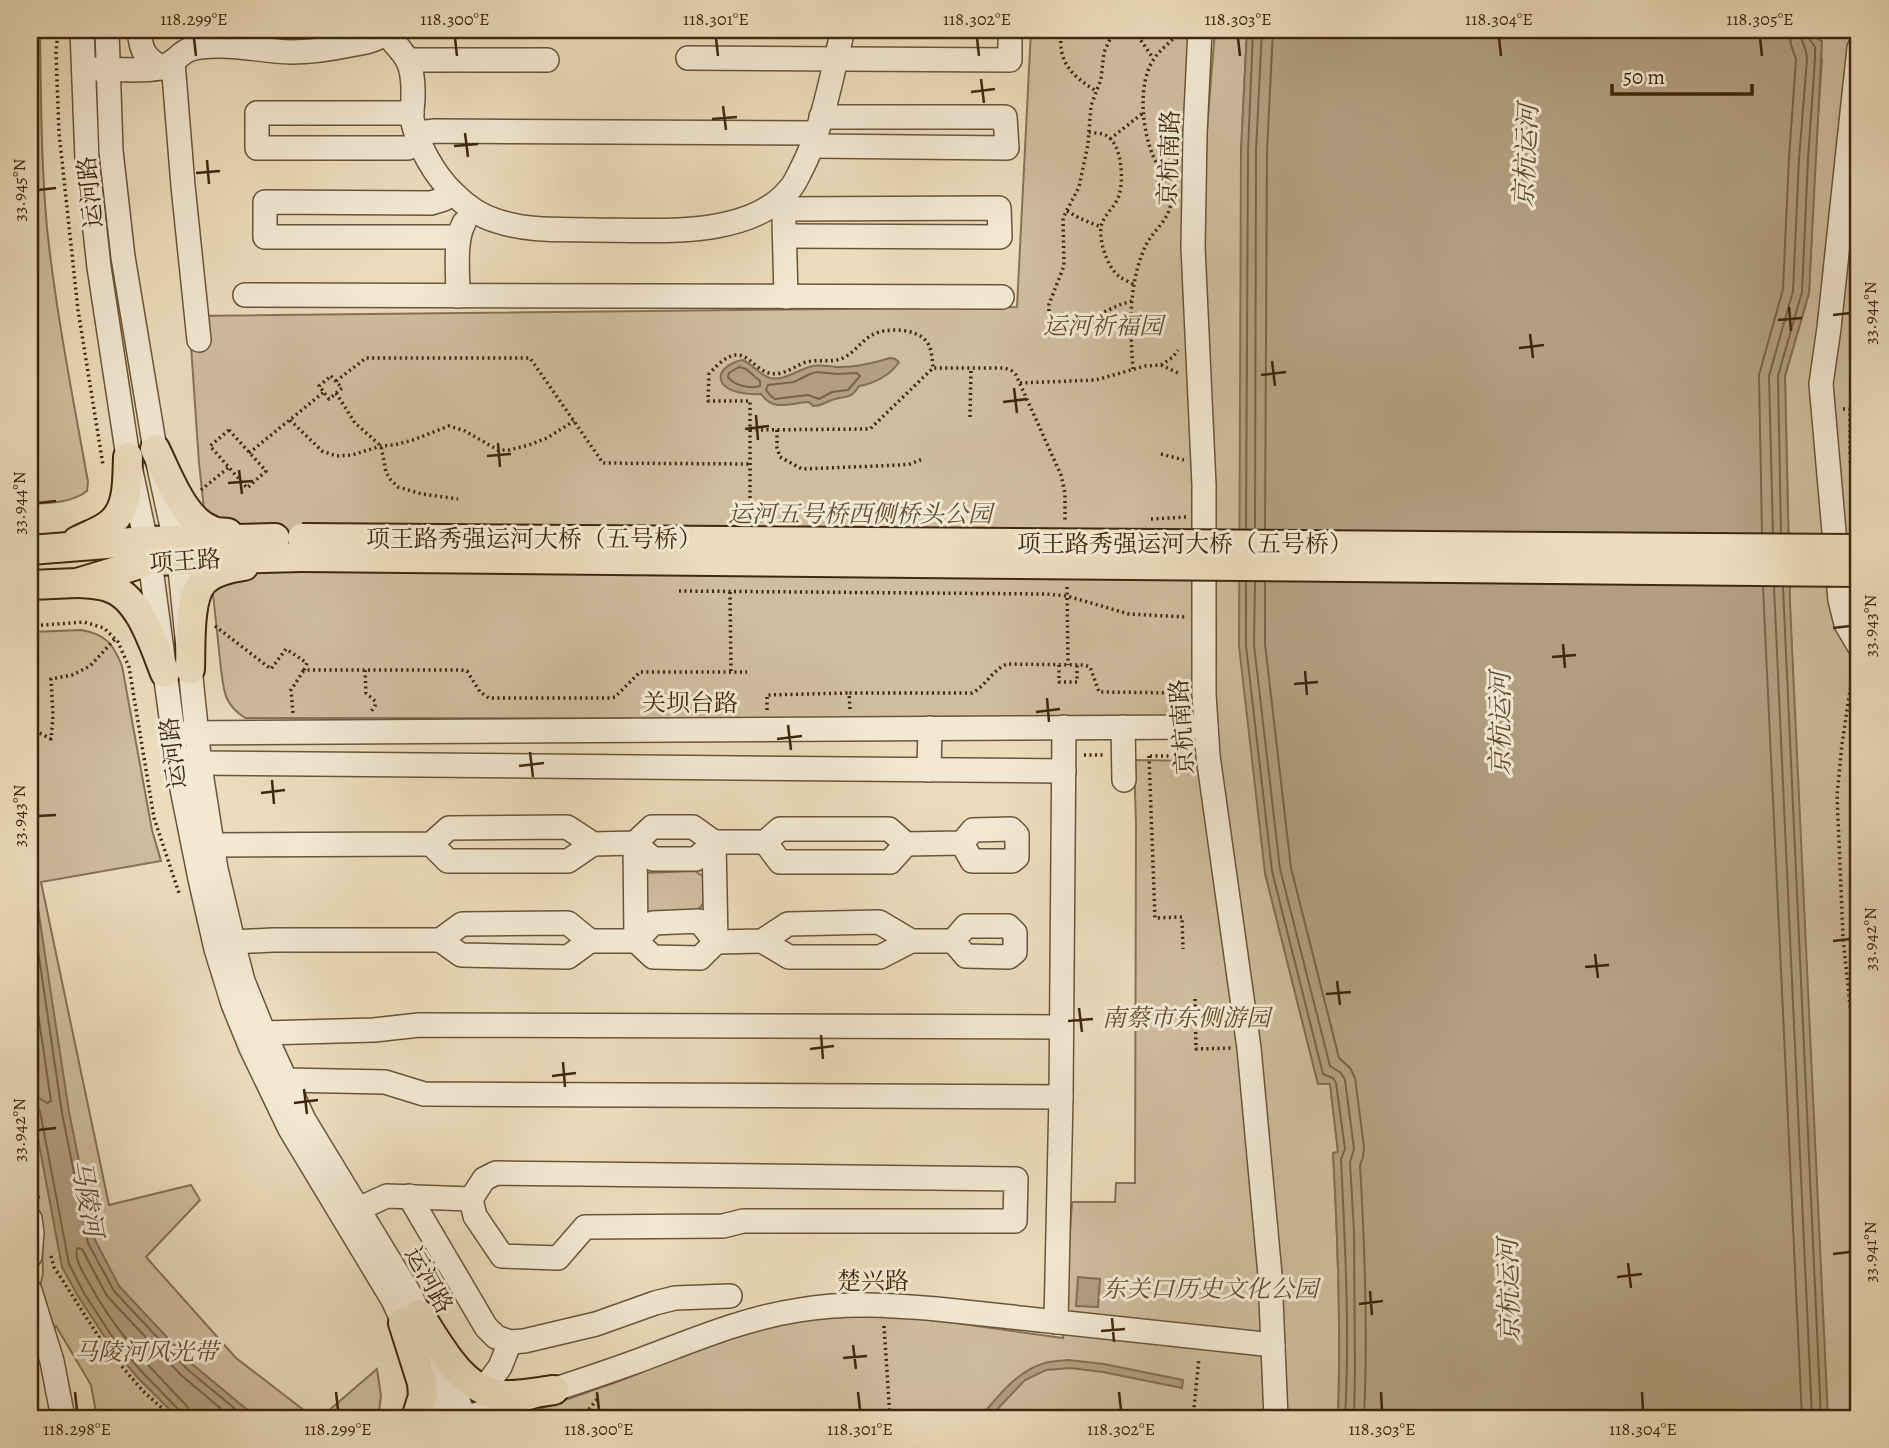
<svg xmlns="http://www.w3.org/2000/svg" width="1889" height="1448" font-family="Alegreya,'Noto Serif SC',serif">
<style>
.green{fill:#cebd9e;stroke:#867256;stroke-width:2}
.water{fill:#b19f80;stroke:#836f52;stroke-width:2}
.lines{fill:none;stroke-linecap:round;stroke-linejoin:round}
.shore{stroke:#786446;stroke-width:2}
.minor-casing{stroke:#6a5539;stroke-width:26}
.major-casing{stroke:#3f280d;stroke-width:32}
.path{stroke:#3f280d;stroke-width:3.5;stroke-dasharray:2 3.5;stroke-linecap:butt}
.minor{stroke:#f2e8d3;stroke-width:23}
.major{stroke:#ebdcbc;stroke-width:28}
.major-bridge-casing{stroke:#3f280d;stroke-width:32;stroke-linecap:butt}
.major-bridge{stroke:#ebdcbc;stroke-width:28}
.ticks{fill:none;stroke:#3f280d;stroke-width:2.5}
.labels{text-anchor:middle;dominant-baseline:central;stroke-width:6;stroke-linejoin:round;paint-order:stroke}
.street-label{font-size:24px;fill:#3f280d;stroke:#f2e8d3}
.park-label{font-size:24px;font-style:italic;fill:#634d31;stroke:#f2e8d3}
.water-label{font-size:26px;font-style:italic;fill:#614c30;stroke:#f2e8d3}
.neatline{fill:none;stroke:#3f280d;stroke-width:2.5}
.ticks-label{font-size:18px;text-anchor:middle;fill:#3f280d}
</style>
<rect width="100%" height="100%" fill="#ebdcbc"/>
<filter id="stains"><feTurbulence type="fractalNoise" baseFrequency=".00286" numOctaves="4"/><feColorMatrix values="0 0 0 0 .2 0 0 0 0 .09 0 0 0 0 .02 0 0 0 .5 -.17"/></filter>
<radialGradient id="worn" r=".72"><stop offset=".6" stop-color="#630" stop-opacity="0"/><stop offset="1" stop-color="#630" stop-opacity=".3"/></radialGradient>
<g class="green">
<path d="M30 30H40C41 96 41 162 47 228 56 313 73 398 88 482L87 491C72 503 49 503 30 504Z"/>
<path d="M1031 30H1190L1199 509V708L1192 719 245 718C224 704 224 692 221 669L199 463 189 316 1017 307Z"/>
<path d="M1215 30H1247L1241 151 1265 873 1318 1084 1330 1083 1338 1152 1333 1153C1338 1241 1341 1330 1338 1418H514L622 1380 734 1334 821 1316 899 1315 1063 1338 1072 1202H1115L1116 1183H1135L1136 824 1134 760 1192 761 1202 769 1218 753 1214 669 1215 497 1206 295 1204 219 1207 129Z"/>
<polygon points="1815,30 1859,30 1859,1418 1817,1418 1790,604 1785,376 1809,293 1815,160 1822,60"/>
<path d="M81 630C105 634 113 643 122 666L152 830 161 861 41 882 109 1205 191 1185 200 1200 146 1257 236 1358 314 1418H97L91 1385 56 1326 51 1333 38 1294 43 1274 42 1241 30 1173V632Z"/>
<path d="M695 871 704 877C704 892 709 904 694 912H648L642 911 645 873Z"/>
<polygon points="377,1369 381,1396 378,1418 320,1418"/>
</g>
<g class="water">
<path d="M1247 30H1815L1816 38 1822 41 1809 293 1785 376 1790 604 1828 1418H1338C1341 1330 1338 1241 1333 1153L1338 1152 1330 1084H1318L1265 873 1239 646 1241 151Z"/>
<path d="M890 358 895 359 899 362C891 375 873 384 859 386 852 398 847 396 835 399 827 401 822 406 813 406L809 402C789 403 774 412 761 394 751 395 734 393 726 387 711 374 731 361 743 360 753 365 760 375 770 378 786 381 798 369 813 366 822 364 831 367 840 367 857 367 874 363 890 358Z"/>
<polygon points="30,856 69,1112 95,1240 119,1286 192,1364 257,1418 178,1418 137,1377 108,1342 78,1296 62,1267 30,1096"/>
<polygon points="1078,1277 1100,1279 1098,1307 1076,1306"/>
<path d="M1068 1360 1104 1364 1183 1380 1182 1388 1103 1372 1070 1368 1046 1370 1025 1380 989 1418H980C997 1397 1017 1371 1045 1363 1052 1361 1060 1361 1068 1360Z"/>
</g>
<g class="lines">
<g class="shore">
<path d="M739 367 746 369 760 381V386C751 389 734 386 728 377L729 373Z"/>
<polygon points="817,372 837,374 857,373 860,376 848,390 832,392 819,399 808,395 775,399 771,396 766,390 768,385 794,382 810,374"/>
<polyline points="1246,529 1248,151 1253,30"/>
<polyline points="1255,529 1256,151 1262,30"/>
<polyline points="1265,529 1267,151 1273,30"/>
<polyline points="1762,533 1759,375 1783,289 1789,158 1796,59 1791,45 1789,30"/>
<path d="M1773 533 1769 376 1793 291 1799 159 1807 59C1807 48 1800 41 1800 30"/>
<polyline points="1781,533 1778,376 1802,292 1808,159 1815,59 1815,47 1810,40 1808,30"/>
<path d="M1246 582V646L1272 871 1323 1074 1333 1078 1336 1083 1345 1149 1341 1159C1345 1245 1350 1332 1345 1418"/>
<polyline points="1255,582 1254,645 1280,869 1330,1066 1341,1073 1345,1080 1354,1149 1350,1162 1354,1232 1355,1373 1354,1418"/>
<path d="M1265 582V644L1291 868 1339 1058 1350 1068 1355 1078 1364 1147 1363 1157 1360 1165C1365 1249 1368 1334 1364 1418"/>
<polyline points="1763,587 1802,1418"/>
<polyline points="1774,587 1812,1418"/>
<polyline points="1783,587 1821,1418"/>
<polyline points="30,896 62,1113 88,1243 114,1291 187,1369 246,1418"/>
<polyline points="30,959 51,1101 47,1103 39,1098 30,1096"/>
<polyline points="30,1105 36,1106 40,1111 69,1264 84,1293 113,1338 142,1372 180,1411 182,1418"/>
<path d="M191 1418 190 1411 186 1405C149 1367 114 1330 89 1283 83 1272 74 1260 77 1248L82 1249 107 1296 181 1375 232 1418"/>
</g>
<defs>
<g id="minor">
<polyline points="82,30 87,159 99,267 128,457 150,561 178,769 200,879 216,949 233,1004 251,1048 290,1129 393,1300 410,1337"/>
<polyline points="107,30 111,151 123,257 155,449 179,559 200,766 216,869 237,958 243,981 264,1033 304,1120 408,1291 437,1349 465,1418"/>
<path d="M139 30C141 51 144 57 162 68"/>
<polyline points="1200,30 1195,134 1193,247 1204,485 1204,694 1208,756 1249,1048 1270,1275 1276,1418"/>
<path d="M385 33C408 57 414 63 413 98 413 105 411 112 412 119 418 146 434 174 453 193 466 206 479 216 497 221 529 232 564 229 597 230 655 230 748 239 789 190 794 185 797 178 800 172 823 129 831 77 843 30"/>
<polyline points="1859,48 1829,328 1821,384 1840,600 1846,624 1859,646"/>
<polyline points="688,58 1010,60 1010,30"/>
<polyline points="408,60 547,60"/>
<polyline points="173,62 183,186 199,340"/>
<path d="M94 69C108 69 153 72 163 67 179 61 180 49 200 47 232 43 260 51 291 52 311 52 331 49 350 45 363 43 375 41 385 33L383 30"/>
<polyline points="412,113 257,113 257,148 408,148 420,142"/>
<polyline points="417,133 435,131 816,133"/>
<polyline points="812,146 1007,148 1005,117 821,117"/>
<polyline points="451,191 444,199 431,203 265,202 265,237 459,237"/>
<polyline points="783,209 999,208 1000,237 785,236"/>
<polyline points="784,221 786,297"/>
<polyline points="245,295 1002,297"/>
<path d="M458 296C458 275 454 241 464 223"/>
<polyline points="1123,727 1124,780"/>
<polyline points="184,733 1206,727"/>
<polyline points="200,763 1064,771"/>
<polyline points="929,770 930,728"/>
<polyline points="765,842 780,862 890,862 906,844"/>
<polyline points="635,843 636,941 653,957 700,958 716,942 714,842"/>
<polyline points="635,843 653,859 696,859 714,842"/>
<polyline points="431,844 448,861 568,861 593,844"/>
<polyline points="200,849 212,845 431,844 449,828 567,827 593,844 635,843 652,827 693,827 714,842 765,842 780,829 889,829 906,844 962,843 973,830 1011,829 1017,835 1017,857 1012,861 972,861 962,843"/>
<polyline points="440,940 461,955 568,957 590,941"/>
<polyline points="762,941 789,957 880,957 911,941"/>
<polyline points="220,948 233,942 273,940 440,940 462,924 568,923 590,941 636,941 653,923 699,921 716,942 762,941 788,924 879,922 911,941 953,941 966,926 1008,926 1015,933 1015,952 1009,957 966,956 953,941"/>
<polyline points="250,1038 264,1033 374,1030 419,1025 1061,1027"/>
<polyline points="272,1085 285,1080 385,1082 424,1094 1061,1097"/>
<polyline points="409,1196 486,1327 496,1337 510,1342 524,1341 596,1324 655,1303 675,1298 730,1296"/>
<polyline points="347,1216 358,1209 387,1196 471,1199 475,1216 502,1256 558,1258 585,1227 723,1226 743,1221 1015,1221 1016,1179 496,1173 484,1179 471,1199"/>
<polyline points="30,1219 32,1233 30,1256"/>
<polyline points="30,1291 52,1361 63,1418"/>
<polyline points="1056,1322 1061,1097 1064,727"/>
<polyline points="425,1372 436,1397 441,1418"/>
<polyline points="482,1391 500,1367 510,1342"/>
<path d="M465 1418C521 1400 577 1383 632 1363 687 1343 740 1319 799 1310 845 1302 891 1305 937 1309L1273 1345"/>
</g>
<g id="major">
<path d="M155 449C168 475 183 519 211 530 216 533 222 532 228 533"/>
<path d="M77 541C88 535 103 531 112 522 129 507 127 479 128 457"/>
<polyline points="30,550 145,541 275,538"/>
<path d="M80 583C89 584 99 584 108 587 140 596 154 646 165 673"/>
<polyline points="30,585 77,583 150,561 302,557"/>
<path d="M190 669C191 646 188 599 203 582 214 571 230 568 244 566"/>
<path d="M419 1314C440 1345 462 1393 504 1395 520 1396 538 1392 554 1390"/>
<polyline points="403,1323 422,1383 423,1396 416,1418"/>
</g>
</defs>
<use href="#minor" class="minor-casing"/>
<use href="#major" class="major-casing"/>
<g class="path">
<polyline points="58,30 56,53 59,133 78,310 103,465"/>
<path d="M1062 30C1056 61 1072 76 1096 91"/>
<polyline points="1123,30 1110,39 1104,52 1101,79 1091,106 1088,144 1079,187 1063,218 1064,266 1049,304 1049,313 1052,322 1058,330 1068,333 1082,330 1102,313 1119,305 1132,301"/>
<polyline points="1137,30 1140,39 1153,58"/>
<path d="M1089 132C1094 133 1101 133 1105 135 1122 142 1124 180 1119 195 1116 206 1106 213 1102 223 1097 237 1107 268 1120 277 1124 280 1130 282 1134 285"/>
<polyline points="1110,139 1143,113"/>
<polyline points="1067,211 1079,218 1101,227"/>
<polyline points="1161,365 1178,373"/>
<path d="M1133 369C1130 328 1128 285 1145 247 1152 231 1170 220 1171 201 1172 183 1161 173 1154 158 1142 132 1137 83 1154 59 1161 48 1172 42 1179 31"/>
<polygon points="331,376 342,388 329,399 319,386"/>
<polyline points="336,381 366,358 530,358 603,463 750,464"/>
<polyline points="1020,383 1096,380 1145,366 1161,365 1173,357 1178,350"/>
<polyline points="336,393 355,423 381,446 386,472 390,479 398,487 422,494 458,499"/>
<polyline points="1843,409 1859,409"/>
<polyline points="970,417 971,368"/>
<polyline points="290,420 322,451 336,456 352,455 381,446 394,445 413,440 449,426 465,431 498,450 509,450 529,445 547,438 574,421"/>
<polygon points="229,430 266,471 247,488 210,446"/>
<polyline points="750,430 870,429 933,368 1005,368 1012,371 1016,375 1061,475 1065,493 1065,523"/>
<polyline points="777,430 777,448 780,457 802,469 901,465 910,464 923,459"/>
<polyline points="249,453 324,392"/>
<polyline points="1161,454 1184,460"/>
<polyline points="1850,454 1850,409"/>
<polyline points="1849,463 1859,457"/>
<polyline points="201,490 229,467"/>
<polyline points="1850,490 1859,495 1853,510"/>
<polyline points="1151,519 1186,517"/>
<path d="M750 520V401H708L709 374C749 328 750 381 781 373 790 371 797 365 806 362 818 359 832 363 843 358 854 353 861 341 872 335 886 327 917 328 927 342 932 349 932 359 933 368"/>
<polyline points="1067,587 1068,665"/>
<polyline points="679,591 1046,594 1067,596 1129,614 1185,617"/>
<polyline points="730,592 731,672"/>
<polyline points="30,626 84,622 104,628 118,642 129,667 154,818 180,896"/>
<polyline points="215,626 271,669 286,649 307,663 304,670 461,670 467,671 480,692 489,698 610,698 615,697 640,672 747,672"/>
<polyline points="1059,665 1059,682 1077,682 1077,665"/>
<polyline points="365,670 366,693 375,701 375,706 370,713"/>
<polyline points="1859,674 1851,684 1842,744 1837,795 1843,937 1859,1094"/>
<path d="M850 709 849 693H972C986 686 992 670 1007 664L1084 665 1090 667 1099 692 1185 693"/>
<polyline points="767,710 767,695 849,693"/>
<polyline points="293,713 291,690 304,670"/>
<polyline points="30,728 51,739 53,715 51,679 72,675 90,666 115,639"/>
<polyline points="1084,755 1104,755"/>
<polyline points="1149,756 1155,918 1182,917 1183,949"/>
<polyline points="1150,756 1188,756"/>
<polyline points="1195,999 1196,1049 1231,1048"/>
<polyline points="30,1153 39,1201"/>
<polyline points="51,1256 54,1267 106,1348 143,1391 173,1418"/>
<polyline points="884,1326 890,1418"/>
<polyline points="582,1418 598,1398"/>
<polyline points="1193,1418 1199,1358"/>
</g>
<use href="#minor" class="minor"/>
<use href="#major" class="major"/>
<defs>
<g id="major-bridge">
<polyline points="302,538 1859,549"/>
<polyline points="302,557 1859,572"/>
</g>
</defs>
<use href="#major-bridge" class="major-bridge-casing"/>
<use href="#major-bridge" class="major-bridge"/>
</g>
<path class="ticks" d="M194 38 196 56M455 38 457 56M716 38 718 56M977 38 979 56M1238 38 1240 56M1499 38 1501 56M1760 38 1762 56M981 79 984 103M971 92 995 89M723 106 726 130M712 119 737 117M465 133 468 157M454 146 478 144M207 160 209 184M196 173 220 171M38 190 56 188M1789 307 1791 331M1833 315 1850 313M1778 320 1802 318M1530 334 1533 358M1519 348 1544 345M1272 361 1275 386M1261 375 1286 372M1014 388 1017 413M1003 402 1027 399M756 415 758 440M745 429 769 426M498 443 500 467M487 456 511 454M239 470 242 494M228 483 253 481M38 503 56 501M1833 628 1850 626M1563 644 1565 668M1552 657 1576 655M1305 671 1307 695M1294 684 1318 682M1047 698 1049 722M1036 712 1060 709M788 725 791 750M777 739 802 736M530 752 533 777M519 766 544 763M272 780 274 804M261 793 285 790M38 816 56 815M1833 941 1850 939M1595 954 1598 978M1585 967 1609 965M1337 981 1340 1005M1326 994 1351 992M1079 1008 1082 1032M1068 1021 1093 1019M821 1035 823 1059M810 1049 834 1046M563 1062 565 1087M552 1076 576 1073M304 1089 307 1114M294 1103 318 1100M38 1130 56 1128M1833 1254 1850 1252M1628 1263 1631 1288M1617 1277 1642 1274M1370 1291 1372 1315M1359 1304 1383 1301M1112 1318 1114 1342M1101 1331 1125 1329M853 1345 856 1369M843 1358 867 1356M75 1392 77 1410M336 1392 338 1410M597 1392 599 1410M858 1392 860 1410M1119 1392 1121 1410M1381 1392 1382 1410M1642 1392 1643 1410"/>
<g class="labels">
<g class="street-label">
<text transform="translate(1169 158) rotate(-88)">京杭南路</text>
<text transform="translate(90 192) rotate(-96)">运河路</text>
<text x="534" y="539">项王路秀强运河大桥（五号桥）</text>
<text x="1185" y="544">项王路秀强运河大桥（五号桥）</text>
<text transform="translate(185 561) rotate(-4)">项王路</text>
<text x="690" y="703">关坝台路</text>
<text transform="translate(1182 727) rotate(-94)">京杭南路</text>
<text transform="translate(173 753) rotate(-97)">运河路</text>
<text transform="translate(429 1280) rotate(61)">运河路</text>
<text x="873" y="1281">楚兴路</text>
</g>
<g class="park-label">
<text x="1103" y="326">运河祈福园</text>
<text x="860" y="514">运河五号桥西侧桥头公园</text>
<text x="1186" y="1018">南蔡市东侧游园</text>
<text x="1210" y="1289">东关口历史文化公园</text>
<text x="146" y="1352">马陵河风光带</text>
</g>
<g class="water-label">
<text transform="translate(1526 156) rotate(-87)">京杭运河</text>
<text transform="translate(1500 724) rotate(-90)">京杭运河</text>
<text transform="translate(87 1198) rotate(80)">马陵河</text>
<text transform="translate(1509 1291) rotate(-91)">京杭运河</text>
</g>
</g>
<rect width="1889" height="1448" fill="none" stroke="#ebdcbc" stroke-width="77"/>
<path d="M1612 84v10h140v-10" fill="none" stroke="#3f280d" stroke-width="3.5"/>
<text x="1623" y="84" font-size="21" fill="#3f280d" stroke="#f2e8d3" stroke-width="5" paint-order="stroke">50 m</text>
<rect x="38" y="38" width="1812" height="1372" class="neatline"/>
<g class="ticks-label">
<text x="194" y="25">118.299°E</text>
<text x="455" y="25">118.300°E</text>
<text x="716" y="25">118.301°E</text>
<text x="977" y="25">118.302°E</text>
<text x="1238" y="25">118.303°E</text>
<text x="1499" y="25">118.304°E</text>
<text x="1760" y="25">118.305°E</text>
<text transform="translate(19 190) rotate(-90)" y="6">33.945°N</text>
<text transform="translate(1870 313) rotate(-90)" y="6">33.944°N</text>
<text transform="translate(19 503) rotate(-90)" y="6">33.944°N</text>
<text transform="translate(1870 626) rotate(-90)" y="6">33.943°N</text>
<text transform="translate(19 816) rotate(-90)" y="6">33.943°N</text>
<text transform="translate(1870 939) rotate(-90)" y="6">33.942°N</text>
<text transform="translate(19 1130) rotate(-90)" y="6">33.942°N</text>
<text transform="translate(1870 1252) rotate(-90)" y="6">33.941°N</text>
<text x="77" y="1435">118.298°E</text>
<text x="338" y="1435">118.299°E</text>
<text x="599" y="1435">118.300°E</text>
<text x="860" y="1435">118.301°E</text>
<text x="1121" y="1435">118.302°E</text>
<text x="1382" y="1435">118.303°E</text>
<text x="1643" y="1435">118.304°E</text>
</g>
<rect width="100%" height="100%" filter="url(#stains)"/>
<rect width="100%" height="100%" fill="url(#worn)"/>
</svg>
